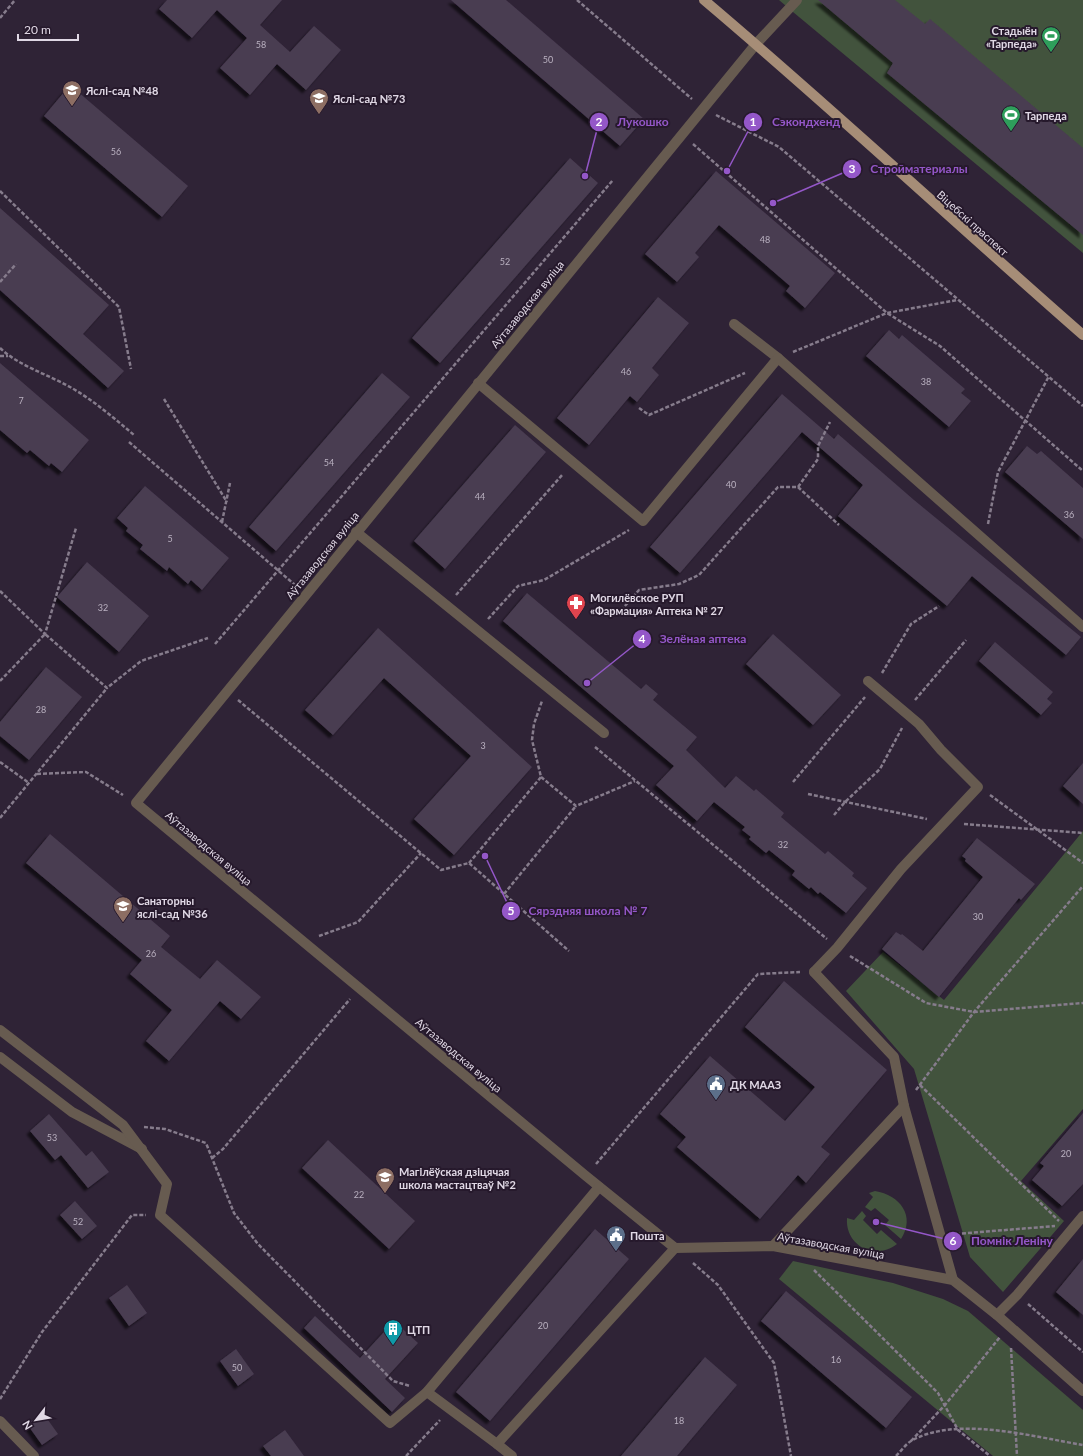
<svg xmlns="http://www.w3.org/2000/svg" width="1083" height="1456" font-family="Lato,sans-serif">
<style>
.green{fill:#42533d}
.building{fill:#493c51;filter:url(#shadow)}
.lines{fill:none;stroke-linecap:round;stroke-linejoin:round}
.path{stroke:#867c8c;stroke-width:2.5;stroke-dasharray:4 2;stroke-linecap:butt}
.lane{stroke:#675b50;stroke-width:10}
.street{stroke:#675b50;stroke-width:10}
.primary{stroke:#a68d77;stroke-width:10}
.labels{text-anchor:middle;dominant-baseline:central;stroke-width:4;stroke-linejoin:round;paint-order:stroke}
.number-label{font-size:9px;fill:#bab1c0}
.poi-label{font-size:11px;font-weight:bold;fill:#e0d8e5;stroke:#26192c;text-anchor:start}
.street-label{font-size:11px;fill:#e0d8e5;stroke:#26192c}
.leader{fill:none;stroke:#9457c8;stroke-width:1.5}
.callout-dot{fill:#9457c8;stroke:#26192c;stroke-width:1.5}
.mark-label{font-size:12px;text-anchor:middle;font-weight:bold;fill:#fff}
.callout-label{font-size:12px;text-anchor:middle;font-weight:bold;fill:#9457c8;stroke:#26192c;stroke-width:4;stroke-linejoin:round;paint-order:stroke}
</style>
<defs>
<filter id="shadow"><feDropShadow dx="-3.5" dy="3.5" stdDeviation="1" flood-color="#0009"/></filter>
</defs>
<rect width="100%" height="100%" fill="#2f2336"/>
<g class="green">
<polygon points="779,0 1083,0 1083,253 793,12"/>
<polygon points="1083,831 1083,1109 1021,1181 1064,1221 1003,1292 970,1257 914,1069 846,991 883,952 944,1000"/>
<path d="M875 1191C900 1195 916 1216 901 1239L885 1225 889 1220 875 1208 871 1211 865 1207 873 1197 869 1193Z"/>
<path d="M862 1211 866 1216 863 1220 877 1234 881 1230 897 1244C875 1261 845 1246 847 1218L854 1220Z"/>
<polygon points="793,1261 893,1283 943,1299 968,1311 1083,1410 1083,1456 993,1456 779,1279"/>
</g>
<g class="building">
<polygon points="167,0 282,0 260,25 290,52 314,26 341,50 306,90 277,64 250,95 220,68 247,38 217,10 192,38 159,9"/>
<polygon points="451,0 506,0 644,119 620,146"/>
<polygon points="818,0 895,0 925,24 930,19 1083,148 1083,235 887,73 893,63"/>
<polygon points="70,85 188,186 162,217 44,116"/>
<polygon points="570,158 598,183 440,363 412,338"/>
<polygon points="716,171 835,273 805,308 786,291 790,286 719,225 695,253 699,257 677,282 645,254"/>
<polygon points="0,208 109,305 83,334 124,371 108,388 0,290"/>
<polygon points="658,297 689,323 652,368 659,375 637,402 630,396 589,445 557,418"/>
<polygon points="889,330 899,339 902,335 965,389 961,393 971,401 949,427 866,356"/>
<polygon points="0,363 89,440 62,472 51,463 49,466 30,450 27,453 0,430"/>
<polygon points="382,373 410,397 276,551 249,527"/>
<polygon points="782,394 834,439 838,434 914,500 1081,637 1066,655 972,576 947,606 838,516 863,485 802,432 680,573 650,547"/>
<polygon points="515,425 546,452 445,569 414,541"/>
<polygon points="1027,446 1037,454 1041,451 1083,488 1083,539 1005,472"/>
<polygon points="145,486 229,558 202,590 191,580 188,584 169,567 167,571 140,549 143,545 126,531 128,528 117,518"/>
<polygon points="87,562 149,616 119,652 57,597"/>
<polygon points="527,593 641,689 646,684 658,694 653,700 697,737 686,750 725,788 736,776 754,791 756,789 784,813 781,817 825,854 828,851 854,873 852,876 867,888 846,913 820,892 818,894 811,887 809,889 792,875 795,871 769,850 766,853 749,839 751,837 742,830 745,827 714,802 697,821 656,785 674,766 503,621"/>
<polygon points="378,628 532,767 454,855 414,819 471,756 384,678 333,735 305,710"/>
<polygon points="773,634 841,695 813,725 746,664"/>
<polygon points="995,642 1053,692 1047,699 1052,703 1041,715 979,661"/>
<polygon points="46,667 82,697 29,760 0,736 0,722"/>
<polygon points="1083,763 1083,804 1063,786"/>
<polygon points="50,834 170,936 161,947 200,979 217,960 261,997 241,1019 220,1001 169,1061 146,1041 172,1010 130,974 142,960 26,863"/>
<polygon points="977,838 1035,884 1021,900 1019,898 939,997 882,949 896,932 901,935 902,934 923,951 983,877 965,861 966,859 962,856"/>
<polygon points="784,981 887,1070 821,1147 830,1154 806,1183 798,1175 760,1219 677,1147 686,1137 660,1114 710,1056 785,1121 815,1087 745,1027"/>
<polygon points="1083,1113 1083,1184 1062,1206 1032,1180 1044,1166 1040,1163"/>
<polygon points="49,1114 86,1156 92,1151 109,1172 88,1188 61,1155 55,1160 30,1131"/>
<polygon points="328,1140 415,1221 389,1249 302,1168"/>
<polygon points="75,1201 97,1226 82,1239 60,1215"/>
<polygon points="595,1229 629,1259 490,1421 456,1392"/>
<polygon points="1083,1259 1083,1315 1056,1292"/>
<polygon points="127,1285 147,1313 129,1326 109,1298"/>
<polygon points="786,1291 912,1397 886,1428 761,1321"/>
<polygon points="315,1316 360,1358 394,1321 418,1343 385,1379 405,1398 392,1412 304,1328"/>
<polygon points="236,1349 254,1374 238,1386 220,1361"/>
<polygon points="705,1357 737,1385 677,1456 621,1456"/>
<polygon points="43,1413 58,1434 42,1445 27,1424"/>
<polygon points="285,1430 304,1456 271,1456 263,1446"/>
</g>
<g class="lines">
<g class="path">
<polyline points="577,0 692,99"/>
<polyline points="0,18 15,0"/>
<polyline points="716,115 779,147 1083,406"/>
<polyline points="693,144 887,313 940,346 1083,471"/>
<polyline points="0,191 119,307 131,369"/>
<polyline points="0,282 16,264"/>
<path d="M0 348C19 366 47 374 70 387 93 400 114 418 134 435"/>
<polyline points="793,352 887,313 957,300"/>
<polyline points="0,356 8,356"/>
<polyline points="164,399 227,502"/>
<polyline points="639,408 649,415 745,373"/>
<polyline points="129,442 295,585"/>
<polyline points="798,487 839,525"/>
<polyline points="222,522 230,483"/>
<polyline points="988,524 998,472 1049,376"/>
<polyline points="0,591 45,634 76,528"/>
<polyline points="456,595 563,474"/>
<polyline points="617,615 639,590 679,584 699,575 778,487 798,487 818,459 818,446 830,422"/>
<polyline points="488,619 518,586 544,580 629,530"/>
<polyline points="215,644 613,180"/>
<polyline points="882,673 911,624 939,606"/>
<polyline points="0,681 45,634 107,688 141,661 208,638"/>
<polyline points="238,700 441,870 469,863 569,951"/>
<polyline points="915,700 966,640"/>
<polyline points="595,747 827,939"/>
<polyline points="0,762 29,783"/>
<polyline points="37,774 86,772 123,795"/>
<polyline points="541,777 576,806 635,781"/>
<polyline points="793,782 865,697"/>
<polyline points="808,794 927,819"/>
<polyline points="990,795 1083,863"/>
<polyline points="834,815 845,802 880,769 902,728"/>
<polyline points="0,818 107,688"/>
<polyline points="964,824 1083,833"/>
<polyline points="469,863 541,777 532,740 534,724 542,701"/>
<polyline points="504,894 576,806"/>
<polyline points="319,936 358,922 421,853"/>
<polyline points="850,956 926,1003 974,1012 1083,1003"/>
<polyline points="920,1085 1059,1221"/>
<polyline points="916,1090 974,1012 1083,886"/>
<polyline points="144,1127 165,1129 206,1143 234,1213 258,1244 393,1381 410,1386"/>
<polyline points="212,1158 223,1149 350,999"/>
<polyline points="596,1164 758,974 800,972"/>
<polyline points="956,1234 1055,1226"/>
<polyline points="693,1263 718,1285 774,1363 791,1456"/>
<polyline points="814,1270 938,1393 958,1430 990,1456"/>
<polyline points="1028,1304 1083,1352"/>
<polyline points="1011,1348 1017,1456"/>
<polyline points="0,1399 42,1332 132,1215 146,1215"/>
<polyline points="911,1441 945,1405 1000,1337"/>
<polyline points="406,1456 440,1420"/>
<path d="M896 1456C901 1451 906 1444 911 1441 956 1415 1034 1437 1083 1445"/>
</g>
<g class="lane">
<polyline points="756,44 797,0"/>
<polyline points="734,324 778,358"/>
<polyline points="478,383 643,521 778,358 1083,627"/>
<polyline points="356,532 604,733"/>
<polyline points="814,972 837,948 901,869 978,787 941,750 919,724 868,681"/>
<polyline points="0,1057 72,1112 142,1149"/>
<polyline points="997,1315 1017,1295 1083,1216"/>
<polyline points="427,1392 497,1444"/>
<polyline points="512,1456 497,1444 675,1248"/>
</g>
<g class="street">
<polyline points="756,44 136,803 586,1176 675,1248 773,1246 953,1280 997,1315 1083,1391"/>
<polyline points="814,972 894,1057 904,1106 953,1280"/>
<polyline points="0,1030 123,1125 167,1184 160,1215 390,1423 427,1392 599,1187"/>
<polyline points="773,1246 904,1106"/>
<polyline points="0,1421 34,1456"/>
</g>
<path class="primary" d="M704 0C833 109 956 224 1083 335"/>
</g>
<defs>
<symbol id="stadium-pin" viewBox="-11 -11 22 30"><path d="M0 17L-7.5 6A9.5 9.5 0 1 1 7.5 6Z" fill="#2e9e5b" stroke="#26192c"/><path d="M0-5a6.5 5 0 1 0 0 10a6.5 5 0 1 0 0-10ZM-3.5-1.8h7v3.6h-7Z" fill="#fff"/></symbol>
<symbol id="school-pin" viewBox="-11 -11 22 30"><path d="M0 17L-7.5 6A9.5 9.5 0 1 1 7.5 6Z" fill="#8d6e63" stroke="#26192c"/><path d="M0-5L7-2L0 1L-7-2ZM-4 1L0 2.5L4 1V4Q0 6-4 4Z" fill="#fff"/></symbol>
<symbol id="pharmacy-pin" viewBox="-11 -11 22 30"><path d="M0 17L-7.5 6A9.5 9.5 0 1 1 7.5 6Z" fill="#e0444e" stroke="#26192c"/><path d="M-2-6h4v4h4v4h-4v4h-4v-4h-4v-4h4Z" fill="#fff"/></symbol>
<symbol id="civic-pin" viewBox="-11 -11 22 30"><path d="M0 17L-7.5 6A9.5 9.5 0 1 1 7.5 6Z" fill="#5c6f8a" stroke="#26192c"/><path d="M-.6-6.5H3V-4.5H.6V-3L4-1V1h2V6H-6V1h2V-1L-.6-3ZM-1.2 2.5V6h2.4V2.5Z" fill="#fff"/></symbol>
<symbol id="building-pin" viewBox="-11 -11 22 30"><path d="M0 17L-7.5 6A9.5 9.5 0 1 1 7.5 6Z" fill="#0f9aa8" stroke="#26192c"/><path d="M-4-6H4V6H1V3H-1V6H-4ZM-2.5-4.3h1.7v1.8h-1.7ZM.8-4.3h1.7v1.8H.8ZM-2.5-1h1.7V.8h-1.7ZM.8-1h1.7V.8H.8Z" fill="#fff"/></symbol>
</defs>
<g fill-rule="evenodd">
<use href="#stadium-pin" x="1040" y="25" width="22" height="30"/>
<use href="#school-pin" x="61" y="79" width="22" height="30"/>
<use href="#school-pin" x="308" y="87" width="22" height="30"/>
<use href="#stadium-pin" x="1000" y="104" width="22" height="30"/>
<use href="#pharmacy-pin" x="565" y="592" width="22" height="30"/>
<use href="#school-pin" x="112" y="895" width="22" height="30"/>
<use href="#civic-pin" x="705" y="1073" width="22" height="30"/>
<use href="#school-pin" x="374" y="1166" width="22" height="30"/>
<use href="#civic-pin" x="605" y="1224" width="22" height="30"/>
<use href="#building-pin" x="382" y="1318" width="22" height="30"/>
</g>
<g class="labels">
<g class="number-label">
<text x="261" y="44">58</text>
<text x="548" y="59">50</text>
<text x="116" y="151">56</text>
<text x="765" y="239">48</text>
<text x="505" y="261">52</text>
<text x="626" y="371">46</text>
<text x="926" y="381">38</text>
<text x="21" y="400">7</text>
<text x="329" y="462">54</text>
<text x="731" y="484">40</text>
<text x="480" y="496">44</text>
<text x="1069" y="514">36</text>
<text x="170" y="538">5</text>
<text x="103" y="607">32</text>
<text x="41" y="709">28</text>
<text x="483" y="745">3</text>
<text x="783" y="844">32</text>
<text x="978" y="916">30</text>
<text x="151" y="953">26</text>
<text x="52" y="1137">53</text>
<text x="1066" y="1153">20</text>
<text x="359" y="1194">22</text>
<text x="78" y="1221">52</text>
<text x="543" y="1325">20</text>
<text x="836" y="1359">16</text>
<text x="237" y="1367">50</text>
<text x="679" y="1420">18</text>
</g>
<g class="poi-label">
<text x="1037" y="30" text-anchor="end">Стадыён<tspan x="1037" dy="13">«Тарпеда»</tspan></text>
<text x="86" y="90">Яслі-сад №48</text>
<text x="333" y="98">Яслі-сад №73</text>
<text x="1025" y="115">Тарпеда</text>
<text x="590" y="597">Могилёвское РУП<tspan x="590" dy="13">«Фармация» Аптека № 27</tspan></text>
<text x="137" y="900">Санаторны<tspan x="137" dy="13">яслі-сад №36</tspan></text>
<text x="730" y="1084">ДК МААЗ</text>
<text x="399" y="1171">Магілёўская дзіцячая<tspan x="399" dy="13">школа мастацтваў №2</tspan></text>
<text x="630" y="1235">Пошта</text>
<text x="407" y="1329">ЦТП</text>
</g>
<g class="street-label">
<text transform="translate(973 223) rotate(42)">Віцебскі праспект</text>
<text transform="translate(527 304) rotate(-51)">Аўтазаводская вуліца</text>
<text transform="translate(322 555) rotate(-51)">Аўтазаводская вуліца</text>
<text transform="translate(209 848) rotate(40)">Аўтазаводская вуліца</text>
<text transform="translate(459 1055) rotate(40)">Аўтазаводская вуліца</text>
<text transform="translate(831 1245) rotate(10)">Аўтазаводская вуліца</text>
</g>
</g>
<path class="leader" d="M727 171L753 122M585 176L599 122M773 203L852 169M587 683L642 639M485 856L511 911M876 1222L953 1241"/>
<g class="callout-dot">
<circle cx="727" cy="171" r="4"/>
<circle cx="585" cy="176" r="4"/>
<circle cx="773" cy="203" r="4"/>
<circle cx="587" cy="683" r="4"/>
<circle cx="485" cy="856" r="4"/>
<circle cx="876" cy="1222" r="4"/>
<circle cx="753" cy="122" r="10"/>
<circle cx="599" cy="122" r="10"/>
<circle cx="852" cy="169" r="10"/>
<circle cx="642" cy="639" r="10"/>
<circle cx="511" cy="911" r="10"/>
<circle cx="953" cy="1241" r="10"/>
</g>
<g class="mark-label">
<text x="753" y="126">1</text>
<text x="599" y="126">2</text>
<text x="852" y="173">3</text>
<text x="642" y="643">4</text>
<text x="511" y="915">5</text>
<text x="953" y="1245">6</text>
</g>
<g class="callout-label">
<text x="806" y="126">Сэкондхенд</text>
<text x="643" y="126">Лукошко</text>
<text x="919" y="173">Стройматериалы</text>
<text x="703" y="643">Зелёная аптека</text>
<text x="588" y="915">Сярэдняя школа № 7</text>
<text x="1012" y="1245">Помнік Леніну</text>
</g>
<g transform="translate(36 1420) rotate(239)" stroke="#26192c" stroke-width="3" paint-order="stroke">
<path d="M0-3L7 15L0 10L-7 15Z" fill="#e0d8e5"/>
<text y="-6" font-size="11" font-weight="bold" text-anchor="middle" fill="#e0d8e5">N</text>
</g>
<path d="M18 34v6h60v-6" fill="none" stroke="#e0d8e5" stroke-width="2"/>
<text x="24" y="34" font-size="12" fill="#e0d8e5" stroke="#26192c" stroke-width="3" paint-order="stroke">20 m</text>
</svg>
